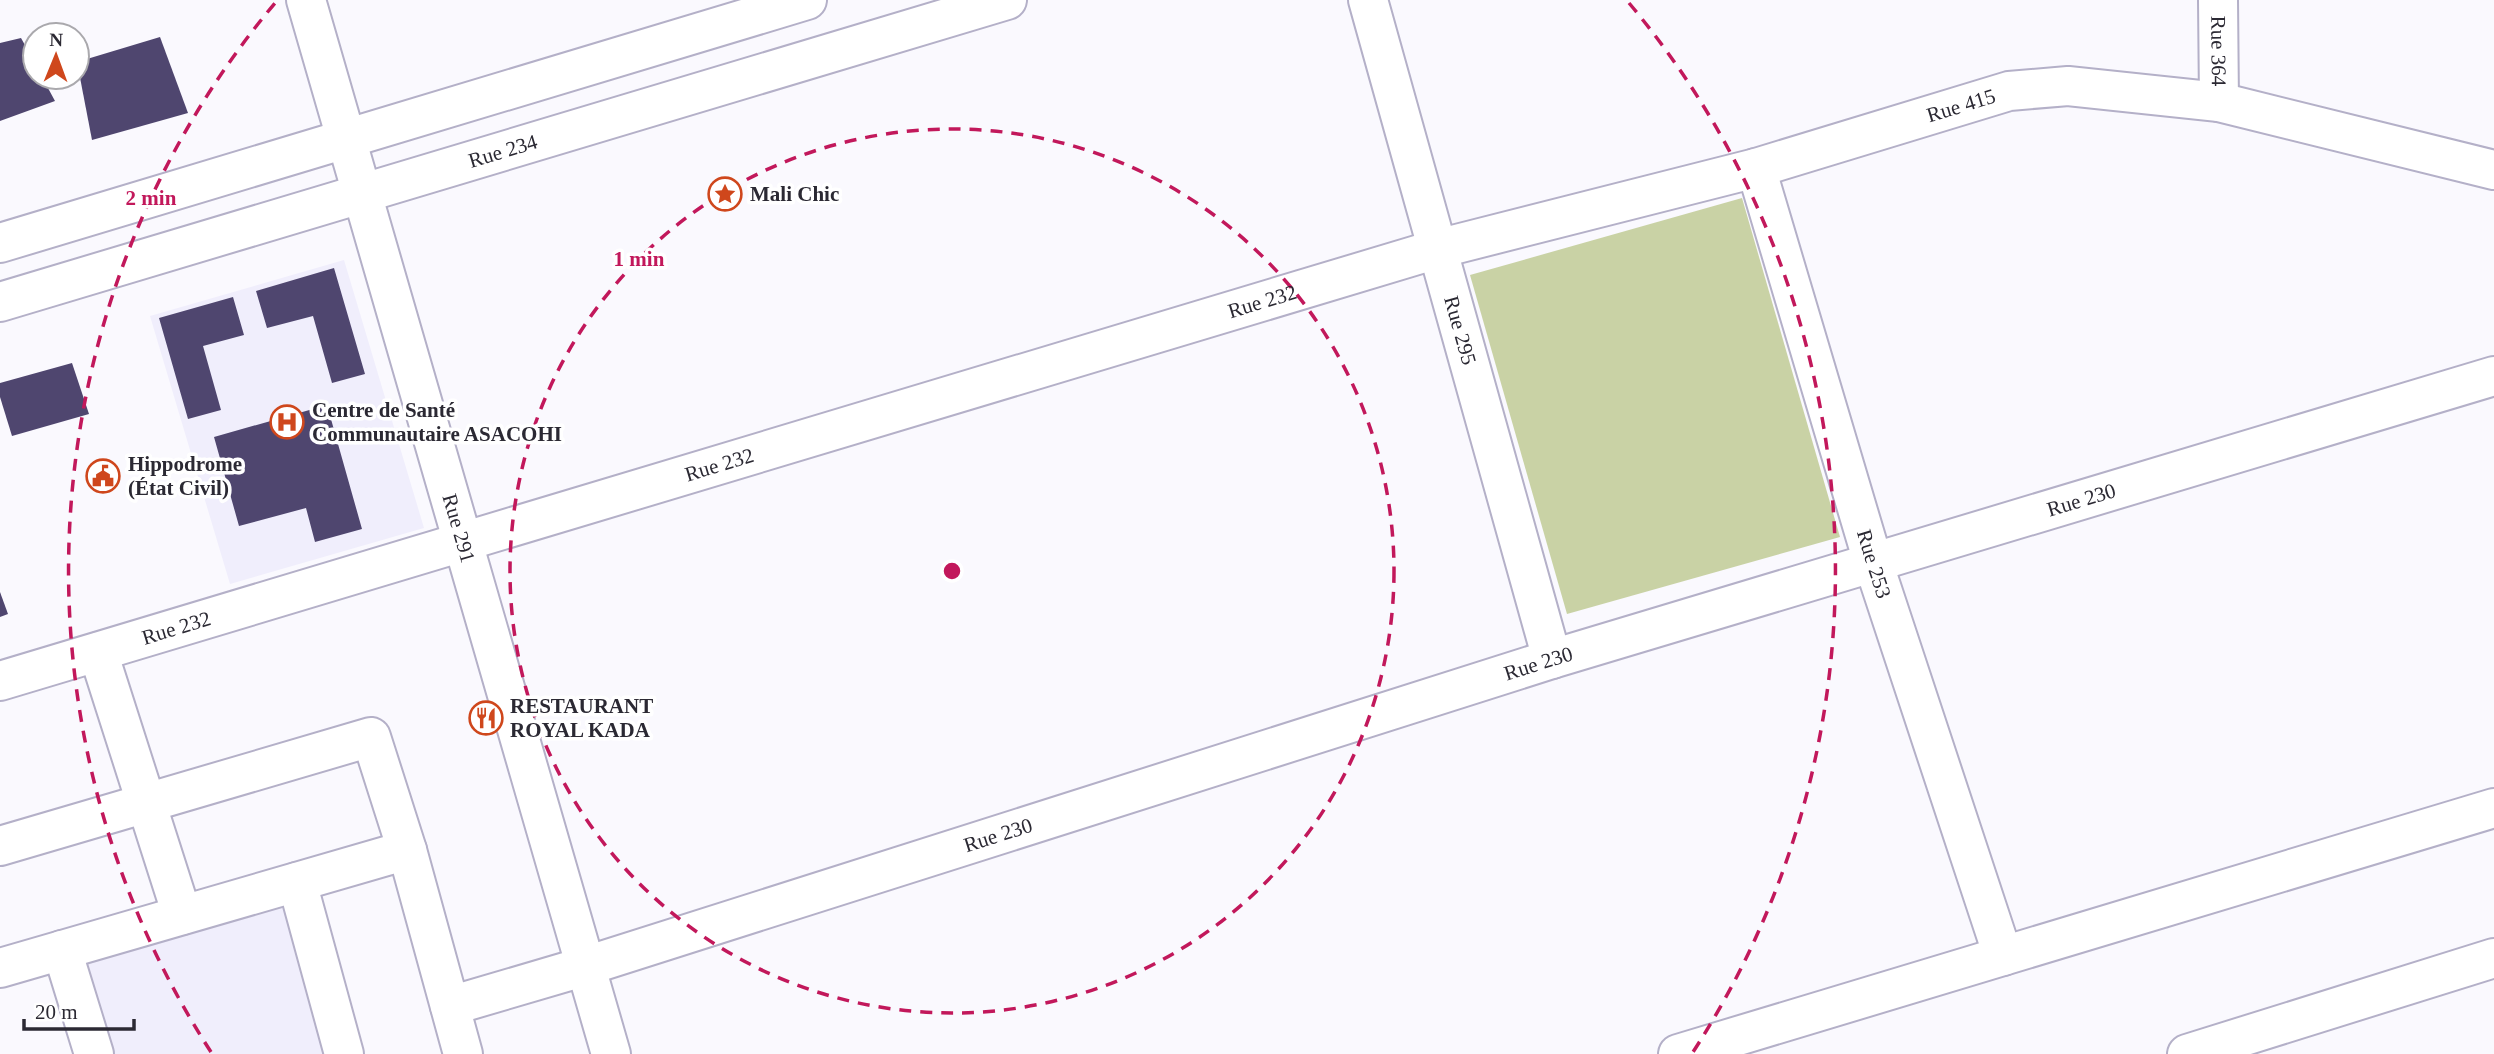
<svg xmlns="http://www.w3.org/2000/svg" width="2494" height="1054" font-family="'Times New Roman',serif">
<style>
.built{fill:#f0eefc}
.park{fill:#c9d2a5}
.building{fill:#4f466f}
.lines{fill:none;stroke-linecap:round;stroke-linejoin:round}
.minor-casing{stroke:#b4b0c8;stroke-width:42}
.major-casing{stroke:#b4b0c8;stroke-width:42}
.minor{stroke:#fff;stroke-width:38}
.major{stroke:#fff;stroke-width:38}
.ring{fill:none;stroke:#c2185b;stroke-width:3.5;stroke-dasharray:12 9}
.labels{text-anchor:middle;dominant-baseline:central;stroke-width:7;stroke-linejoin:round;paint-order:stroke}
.street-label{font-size:21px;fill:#2b2933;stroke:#fff}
.poi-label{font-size:21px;font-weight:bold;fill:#2b2933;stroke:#fff;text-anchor:start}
.centre{fill:#c2185b;stroke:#fff;stroke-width:3.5}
.ring-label{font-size:21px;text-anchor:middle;font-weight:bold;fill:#c2185b;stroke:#fff;stroke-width:7;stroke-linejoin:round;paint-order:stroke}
</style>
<rect width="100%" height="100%" fill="#faf9fe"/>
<g class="built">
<polygon points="344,260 424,528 230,584 150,316"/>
<polygon points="292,899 332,1054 107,1054 76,958"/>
</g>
<polygon class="park" points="1742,198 1840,537 1567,614 1470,275"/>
<g class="building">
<polygon points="160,37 188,113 92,140 77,62"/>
<polygon points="21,38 35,63 35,77 42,77 55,101 0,121 0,43"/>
<polygon points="334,268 365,374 332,383 313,316 267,328 256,291"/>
<polygon points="233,297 244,335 203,346 221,410 188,419 159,318"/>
<polygon points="72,363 89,414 12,436 0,397 0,383"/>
<polygon points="327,405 362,529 315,542 306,508 239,526 214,437"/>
<polygon points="0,592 8,614 0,617"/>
</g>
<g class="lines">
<defs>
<g id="minor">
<path id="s1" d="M306 0 611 1054"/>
<path id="s2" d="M1368 0 1552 659"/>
<path id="s3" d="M2218 0 2219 102"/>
<path id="s4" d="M1756 168 1873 562 2003 956"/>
<polyline points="98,652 182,915"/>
<path id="s5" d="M0 681 1437 249 1756 168 2009 91 2068 86 2219 102 2494 170"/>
<polyline points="0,846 371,737 407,850"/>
<polyline points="297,882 344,1054"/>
<polyline points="62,950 94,1054"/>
<polyline points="0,968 407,850 463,1054"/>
<path id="s6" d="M450 1006 586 966 1552 659 2494 376"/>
<polyline points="1678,1054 2494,808"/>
<polyline points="2187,1054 2494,958"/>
</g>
<g id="major">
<polyline points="0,243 807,0"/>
<path id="s7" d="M0 302 1007 0"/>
</g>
</defs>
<use href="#minor" class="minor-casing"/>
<use href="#major" class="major-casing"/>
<use href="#minor" class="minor"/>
<use href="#major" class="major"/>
</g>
<g class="ring">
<circle cx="952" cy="571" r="442"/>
<path d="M211 1052A884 884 0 0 1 275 3M1629 3A884 884 0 0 1 1693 1052"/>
</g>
<defs>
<symbol id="sight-ring" viewBox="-11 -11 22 22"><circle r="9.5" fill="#fff" stroke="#cf471c" stroke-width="1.5"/><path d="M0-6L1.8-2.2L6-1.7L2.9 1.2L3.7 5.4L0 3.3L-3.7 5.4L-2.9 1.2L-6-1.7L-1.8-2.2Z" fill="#cf471c"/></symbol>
<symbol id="hospital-ring" viewBox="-11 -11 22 22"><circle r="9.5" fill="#fff" stroke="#cf471c" stroke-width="1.5"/><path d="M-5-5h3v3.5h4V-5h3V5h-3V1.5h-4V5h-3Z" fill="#cf471c"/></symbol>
<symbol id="civic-ring" viewBox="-11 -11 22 22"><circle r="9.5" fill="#fff" stroke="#cf471c" stroke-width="1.5"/><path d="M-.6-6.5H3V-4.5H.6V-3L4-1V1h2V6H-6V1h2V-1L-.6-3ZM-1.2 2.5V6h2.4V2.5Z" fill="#cf471c"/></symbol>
<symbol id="restaurant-ring" viewBox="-11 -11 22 22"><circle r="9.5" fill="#fff" stroke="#cf471c" stroke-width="1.5"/><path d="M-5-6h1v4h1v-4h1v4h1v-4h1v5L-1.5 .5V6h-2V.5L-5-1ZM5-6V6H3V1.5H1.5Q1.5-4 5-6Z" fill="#cf471c"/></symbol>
</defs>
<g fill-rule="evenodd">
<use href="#sight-ring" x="706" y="175" width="38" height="38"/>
<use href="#hospital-ring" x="268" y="403" width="38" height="38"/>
<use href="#civic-ring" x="84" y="457" width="38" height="38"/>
<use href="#restaurant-ring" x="467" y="699" width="38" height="38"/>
</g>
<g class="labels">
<g class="street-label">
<text stroke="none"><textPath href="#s3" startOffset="51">Rue 364</textPath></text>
<text stroke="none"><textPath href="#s5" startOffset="2044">Rue 415</textPath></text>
<text stroke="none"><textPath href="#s7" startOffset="525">Rue 234</textPath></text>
<text stroke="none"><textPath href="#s5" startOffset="1318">Rue 232</textPath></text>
<text stroke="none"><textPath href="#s2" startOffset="343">Rue 295</textPath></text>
<text stroke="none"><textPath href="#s5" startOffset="751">Rue 232</textPath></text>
<text stroke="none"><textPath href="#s6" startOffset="1708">Rue 230</textPath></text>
<text stroke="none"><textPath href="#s1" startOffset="550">Rue 291</textPath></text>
<text stroke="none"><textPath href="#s4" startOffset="413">Rue 253</textPath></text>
<text stroke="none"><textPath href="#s5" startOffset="184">Rue 232</textPath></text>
<text stroke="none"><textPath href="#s6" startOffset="1141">Rue 230</textPath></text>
<text stroke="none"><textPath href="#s6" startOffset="574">Rue 230</textPath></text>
</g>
<g class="poi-label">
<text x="750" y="194">Mali Chic</text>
<text x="312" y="410">Centre de Santé<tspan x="312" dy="24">Communautaire ASACOHI</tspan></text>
<text x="128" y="464">Hippodrome<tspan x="128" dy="24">(État Civil)</tspan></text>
<text x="510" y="706">RESTAURANT<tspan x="510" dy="24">ROYAL KADA</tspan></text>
</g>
</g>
<circle cx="952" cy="571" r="10" class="centre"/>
<g class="ring-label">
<text x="151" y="205">2 min</text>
<text x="639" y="266">1 min</text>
</g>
<g transform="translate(56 56) rotate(1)"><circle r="33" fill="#ffffff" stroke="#aaa9ad" stroke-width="2"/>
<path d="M0-5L12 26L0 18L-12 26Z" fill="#cf471c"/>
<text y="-10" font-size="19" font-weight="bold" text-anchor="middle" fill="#2b2933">N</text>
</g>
<path d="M24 1019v10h110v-10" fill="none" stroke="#2b2933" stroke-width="3.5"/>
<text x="35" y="1019" font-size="21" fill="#2b2933" stroke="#ffffff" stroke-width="5" paint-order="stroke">20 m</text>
</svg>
